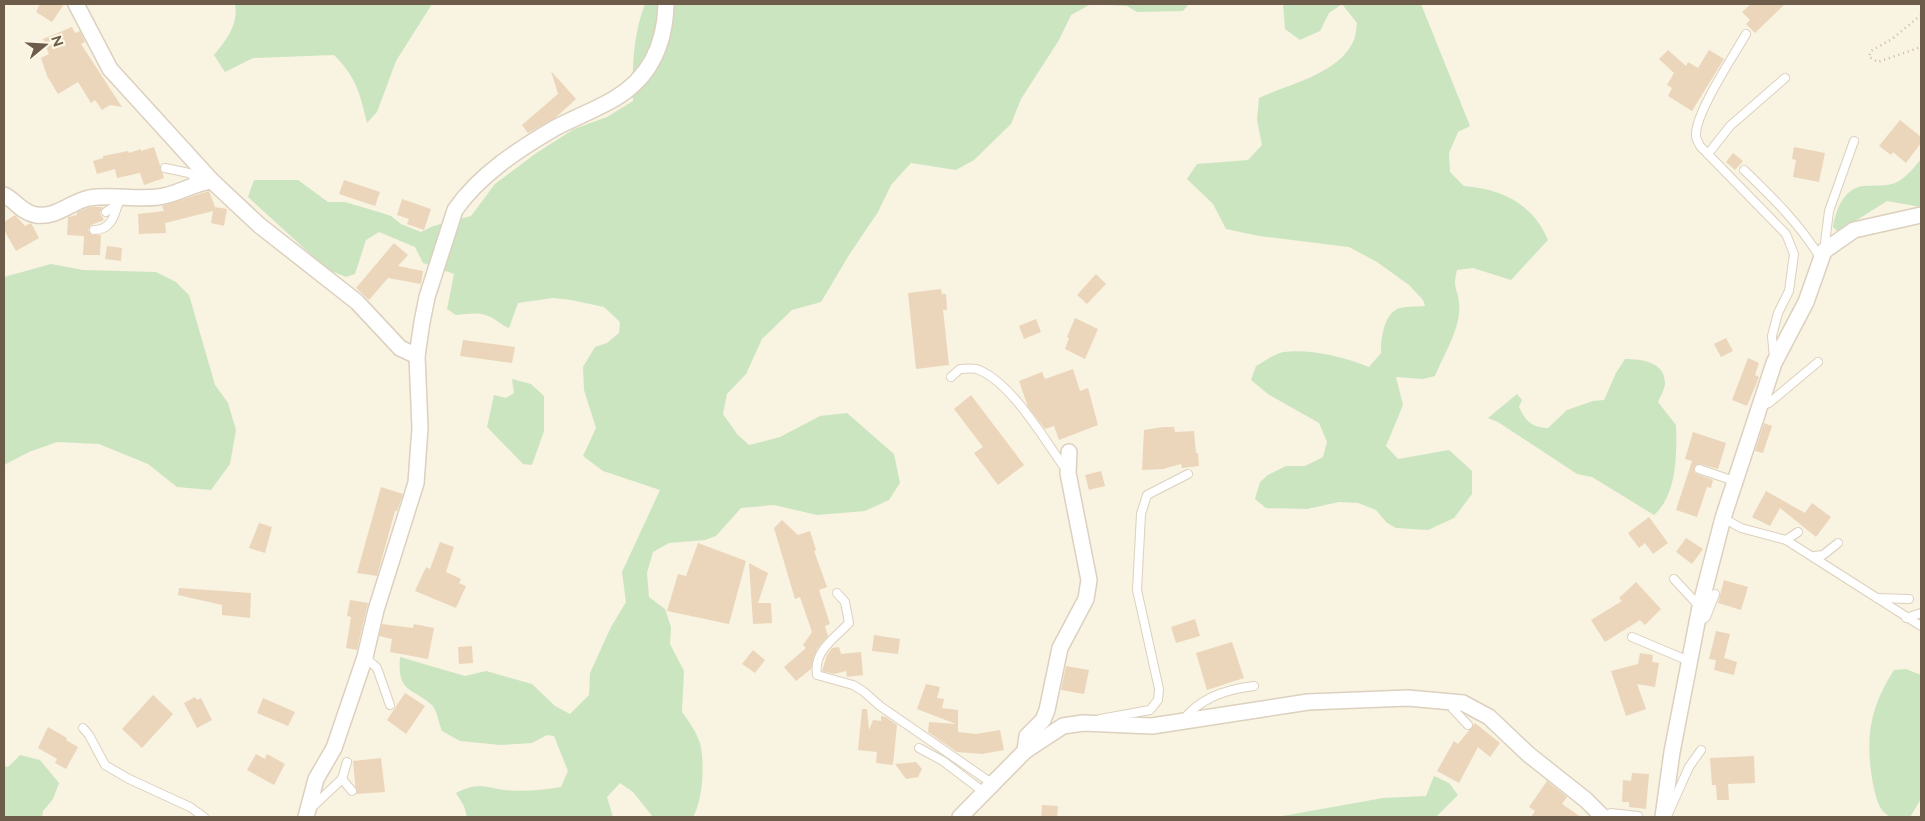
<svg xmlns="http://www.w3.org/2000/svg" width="1925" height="821" font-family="Raleway,sans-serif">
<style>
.green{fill:#cbe5c1}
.building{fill:#ecd6bb}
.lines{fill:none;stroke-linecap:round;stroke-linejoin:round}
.service-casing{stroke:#dcd0be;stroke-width:10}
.minor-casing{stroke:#dcd0be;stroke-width:18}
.path{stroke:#d0b99f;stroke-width:2.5;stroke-dasharray:1 4;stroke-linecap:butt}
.service{stroke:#fff;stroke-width:8}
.minor{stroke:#fff;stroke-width:15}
</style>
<rect width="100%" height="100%" fill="#f9f3e1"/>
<g class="green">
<path d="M235 4H432L396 61 377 112 367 123C360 93 356 77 334 55L253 58 225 72 214 55C226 40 239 24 235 4Z"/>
<path d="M645 4H1189L1183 11 1137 12 1127 6 1091 4 1071 15 1059 40 1021 99 1011 124 974 160 956 170 911 163 891 185 878 212 849 255 821 302 792 310 762 339 746 374 727 394 723 414 737 434 749 445 780 437 820 416 847 413 894 454 900 483 889 500 865 511 817 515 774 505 741 508 716 536 705 540 669 543 653 552 647 573 649 597 665 609 671 627 670 644 684 671 682 712C689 722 696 731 700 743 705 763 703 800 693 817H653L633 792 620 783 607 797 613 817H467L464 806 456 793C477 782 484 787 505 790 523 792 543 790 561 787L568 771 554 736 547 735 532 743 500 745 460 741 442 731C439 724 437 710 432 705 412 687 397 693 400 657L465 676 486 671 532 684 555 706 570 714 589 695 590 673 611 627 626 602 622 572 660 490 603 471 583 456 596 428 584 390 583 367 595 347 607 343 619 333 620 322 604 307 571 300 553 298 518 303 509 328C501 325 495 318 488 316 478 312 467 314 456 315L447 309 454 274 423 263 415 247 379 232 366 240 355 274 346 277 329 270 318 261 248 197 254 180H298L328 202H345L382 213 391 216 401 224 421 232 433 226 471 216 495 184 535 154 574 129 607 117 633 101C632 67 633 35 645 4Z"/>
<path d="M1283 4H1421L1470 126 1458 132 1449 153 1450 172 1464 186C1502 189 1533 204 1548 240L1511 280 1473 268 1457 270C1452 290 1458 287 1459 304 1462 326 1443 356 1435 376L1423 379 1396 377 1403 405 1386 446 1398 459 1449 450 1472 471V494L1454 518 1428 530 1396 528 1387 523 1376 510 1358 503 1339 502 1307 509 1266 508 1255 499 1260 482 1268 475 1286 466H1305L1323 457 1327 442 1319 423 1268 394 1251 380 1256 366C1264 362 1275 353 1284 352 1312 349 1343 357 1369 367L1381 353C1381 339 1383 317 1397 309 1404 306 1417 307 1425 306L1423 300 1409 285 1377 262 1349 247 1259 236 1226 229 1213 204 1187 179 1197 164 1248 160 1262 145 1257 120 1259 98C1289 84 1338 74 1353 42 1356 37 1356 29 1357 23L1342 4 1329 13 1320 31 1300 40 1285 29Z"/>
<path d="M1921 159V207L1887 201 1838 232 1833 227C1836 210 1843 189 1863 186 1874 185 1885 187 1895 183 1906 178 1914 168 1921 159Z"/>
<polygon points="51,264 83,270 156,272 176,282 189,295 215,385 228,403 236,430 230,464 211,490 177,487 148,464 99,444 57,442 29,452 4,465 4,277"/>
<path d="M1625 359C1642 359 1665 362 1665 383 1665 389 1660 397 1658 402L1676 425C1677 454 1677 495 1654 515L1592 477 1577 474 1498 422 1488 418 1517 394 1522 400 1519 407C1526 422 1532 427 1548 428L1567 410 1593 401 1604 400 1616 373Z"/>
<polygon points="512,379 531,384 544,396 544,431 532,465 523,464 487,427 494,395 506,398 514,393"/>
<path d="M1906 669 1921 675V799L1910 817H1890C1878 810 1876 797 1873 784 1865 739 1869 709 1894 670Z"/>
<polygon points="20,755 40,760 59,783 53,799 43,811 42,817 4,817 4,766 8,767"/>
<polygon points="1434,776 1449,783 1458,795 1436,817 1277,817 1383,798 1426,796"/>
</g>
<g class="building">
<polygon points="40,4 64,4 52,22 36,12"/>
<polygon points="1751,4 1785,4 1755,33 1746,24 1750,20 1742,12"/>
<polygon points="72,27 75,33 80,31 85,42 81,44 122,107 110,105 102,110 95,100 91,103 78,82 58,94 47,76 41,58 49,54 43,39"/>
<polygon points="1668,50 1686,66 1688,62 1698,68 1709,50 1724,59 1692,111 1668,96 1672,88 1667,85 1674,73 1659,59"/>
<polygon points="551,71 576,99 555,118 528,133 522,125 558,94"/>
<polygon points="1900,120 1921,137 1921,143 1906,163 1893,152 1891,155 1879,146"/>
<polygon points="154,147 164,178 144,185 140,173 117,178 115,169 97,174 93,161 103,158 103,156 128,151 129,153 141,149 141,151"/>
<polygon points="1794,147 1825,153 1819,182 1793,177 1796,160 1792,159"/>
<polygon points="1733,153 1743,161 1735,170 1726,162"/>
<polygon points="344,180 380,192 375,206 339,194"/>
<polygon points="209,191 215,207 227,209 224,226 211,223 213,211 165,223 166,233 139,234 138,214 164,211 162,206"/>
<polygon points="402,199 431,209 424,230 407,224 409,219 397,215"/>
<polygon points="90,207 103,207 100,213 104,220 91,225 88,230 92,235 101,235 100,255 83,255 84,236 67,235 68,217 77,215 77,212"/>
<polygon points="15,215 25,226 31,223 39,238 16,251 4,230 4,222"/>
<polygon points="394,243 408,255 398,266 423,271 421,284 388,278 369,300 356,288"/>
<polygon points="107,246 122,248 121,261 105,259"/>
<polygon points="1096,274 1106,284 1087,304 1077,295"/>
<polygon points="941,289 942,294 946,294 947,310 943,310 949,365 916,369 908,293"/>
<polygon points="1075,318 1098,329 1085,359 1065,349 1069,338 1067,337"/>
<polygon points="1036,319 1041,332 1024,339 1019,326"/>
<polygon points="1726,338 1733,351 1721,357 1714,344"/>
<polygon points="463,340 515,347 512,363 460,356"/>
<polygon points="1748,358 1759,363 1755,375 1759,377 1747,406 1732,400"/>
<polygon points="1073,369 1080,391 1088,388 1098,425 1059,440 1054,426 1045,429 1028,407 1019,381 1042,372 1045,379"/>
<polygon points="971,395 1024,465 998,485 974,453 983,447 954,409"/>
<polygon points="1764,423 1772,426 1763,453 1755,451"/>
<polygon points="1163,427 1174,427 1175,432 1194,431 1196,453 1198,453 1199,466 1182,468 1181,464 1163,469 1142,470 1144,430"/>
<polygon points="1693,432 1726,443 1718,469 1700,464 1694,467 1695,473 1713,480 1711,488 1707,487 1697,517 1676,510 1692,461 1685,459"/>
<polygon points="1101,471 1105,486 1089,490 1085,475"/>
<polygon points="381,487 403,494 397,511 395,511 377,576 357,573"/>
<polygon points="1766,491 1805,513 1812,503 1831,517 1816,537 1780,508 1770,526 1752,517"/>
<polygon points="1649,517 1668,543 1653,554 1645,543 1639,548 1628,533"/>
<polygon points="782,520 798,535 810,531 816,550 814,551 827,587 819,590 830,624 825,626 828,636 817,649 811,669 796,681 784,667 806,648 803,645 812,632 800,597 795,599 774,528"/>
<polygon points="259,523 272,527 265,553 249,548"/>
<polygon points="1686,538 1703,549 1692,564 1676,552"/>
<polygon points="440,542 454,547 446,572 461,579 459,583 466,586 456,608 415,591 426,567 430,569"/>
<polygon points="698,543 746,561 729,624 667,611 678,574 686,576"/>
<polygon points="749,563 768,573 758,603 771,603 772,623 753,624"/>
<polygon points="1724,580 1748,587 1741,610 1718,603"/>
<polygon points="1636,582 1661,609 1645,625 1640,620 1605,642 1591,620 1622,601 1619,598"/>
<polygon points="179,588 251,593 250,618 222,615 222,605 178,595"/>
<polygon points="350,600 368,603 357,650 346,648 351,617 347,616"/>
<polygon points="1195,619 1200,636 1176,643 1171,627"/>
<polygon points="382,624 413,628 414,624 434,628 428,659 390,652 392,639 379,636"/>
<polygon points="1716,631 1730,634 1724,658 1737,662 1734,675 1714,670 1716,660 1709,659"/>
<polygon points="874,635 900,639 898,654 872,651"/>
<polygon points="1232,642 1244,678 1207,690 1196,653"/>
<polygon points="472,646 473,663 459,664 458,647"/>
<polygon points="839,647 841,654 861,652 863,675 847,677 846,671 834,674 822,671 827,655 832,648"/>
<polygon points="753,650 765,660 755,673 742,664"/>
<polygon points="1640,653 1653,655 1652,662 1659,663 1655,687 1637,684 1646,709 1626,716 1611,671 1638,664"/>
<polygon points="1066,666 1089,670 1084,694 1061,690"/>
<polygon points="926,684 940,687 937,698 944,699 942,708 958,710 958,732 976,734 1000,730 1004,750 982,754 957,752 928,732 929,722 956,724 917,709"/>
<polygon points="405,693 425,706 406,734 387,720"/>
<polygon points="153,695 173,714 142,748 122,729"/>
<polygon points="195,697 197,700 201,698 212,720 197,728 184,703"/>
<polygon points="263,698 295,712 288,726 257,713"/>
<polygon points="862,709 867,709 869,730 873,720 881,721 881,716 886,717 897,725 893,765 876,763 877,752 858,750"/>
<polygon points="1475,723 1500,743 1490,757 1478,747 1459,783 1437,771 1454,741 1458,744"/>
<polygon points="48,727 67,738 66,740 78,747 66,769 55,763 57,759 38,748"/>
<polygon points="256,754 265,759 267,754 285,764 274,785 247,770"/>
<polygon points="1754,756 1755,783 1728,784 1729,800 1717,800 1716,785 1712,785 1710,758"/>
<polygon points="381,758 385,792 356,794 353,761"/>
<polygon points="916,762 922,769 918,777 906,779 895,764"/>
<polygon points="1632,773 1649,774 1646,809 1629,807 1629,802 1622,802 1623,780 1631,781"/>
<polygon points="1547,781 1567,797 1562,804 1581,817 1531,817 1535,811 1529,807"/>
<polygon points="1042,805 1058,806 1057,817 1041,817"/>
</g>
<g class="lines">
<defs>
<g id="service">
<path d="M1746 34C1734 55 1694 115 1696 136 1696 139 1699 143 1700 146L1786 234 1794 254 1789 291 1778 313 1772 336 1774 358"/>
<polyline points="1708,154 1730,126 1785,78"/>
<polyline points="165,168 189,173 200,182"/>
<path d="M1744 170C1773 198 1800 224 1821 259"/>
<polyline points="106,212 118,204"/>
<path d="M94 230C114 230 115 211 121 195"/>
<polyline points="1824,251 1829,211 1854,141"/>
<path d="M951 377 960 369C966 369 974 367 979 370 1013 384 1045 441 1067 471"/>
<polyline points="1760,406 1769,403 1818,362"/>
<polyline points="1699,469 1734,481"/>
<polyline points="1723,518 1741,528 1786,540 1921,626"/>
<polyline points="1786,540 1798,532"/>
<polyline points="1814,556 1823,555 1838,543"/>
<polyline points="1674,579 1700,607"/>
<path d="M837 593 845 602 849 623C835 638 813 651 817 675L853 685 863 691 880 706 993 784"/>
<polyline points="1877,598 1909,599"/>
<polyline points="1906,618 1921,613"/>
<polyline points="1699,622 1706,617 1715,594"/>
<polyline points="1632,637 1689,661"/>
<polyline points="365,657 377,668 390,705"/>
<polyline points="1451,701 1453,709 1468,725"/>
<polyline points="1100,719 1150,710 1158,700 1159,689 1137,590 1141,514 1147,495 1188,474"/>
<path d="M1183 720C1200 698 1227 689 1254 686"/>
<polyline points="83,728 89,735 105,765 129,779 190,807 204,817"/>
<polyline points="919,748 943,761 985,793"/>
<polyline points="342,779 347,762"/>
<polyline points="309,810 342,779 352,791"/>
<polyline points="1667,816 1689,767 1701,750"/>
<polyline points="1604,817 1611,813 1638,816"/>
</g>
<g id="minor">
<polyline points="76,4 110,69 212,181 259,225 357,302 400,348 417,356"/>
<path d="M4 195C15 200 22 213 36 215 57 218 70 202 89 198 112 194 135 200 158 197 177 195 193 183 212 181"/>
<polyline points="1025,751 1027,736 1043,720 1047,710 1060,648 1086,599 1089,580 1068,473 1069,452"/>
<path d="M306 817 316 779 334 748 365 657 376 610 416 483 420 428 417 356 422 322 427 297 455 210C479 175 519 149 555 128 574 118 595 110 614 99 650 78 665 45 666 4"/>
<polyline points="960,817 1025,751 1063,726 1083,723 1152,726 1308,702 1408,698 1463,703 1489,717 1528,754 1586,800 1603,817"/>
<polyline points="1663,817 1672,752 1700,607 1723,518 1774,363 1806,302 1824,251 1854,230 1921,215"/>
</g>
</defs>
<use href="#service" class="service-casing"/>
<use href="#minor" class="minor-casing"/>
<polyline class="path" points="1921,15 1892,39 1871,51 1869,57 1878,62 1921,47"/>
<use href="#service" class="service"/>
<use href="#minor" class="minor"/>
</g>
<rect width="1925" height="821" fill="none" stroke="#6e5c4a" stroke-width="10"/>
<g transform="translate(45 45) rotate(72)" stroke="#fdf7e6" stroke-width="4" paint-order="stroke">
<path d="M0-4L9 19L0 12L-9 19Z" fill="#6e5c4a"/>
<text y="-8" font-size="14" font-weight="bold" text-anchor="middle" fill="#6e5c4a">N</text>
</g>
</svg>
